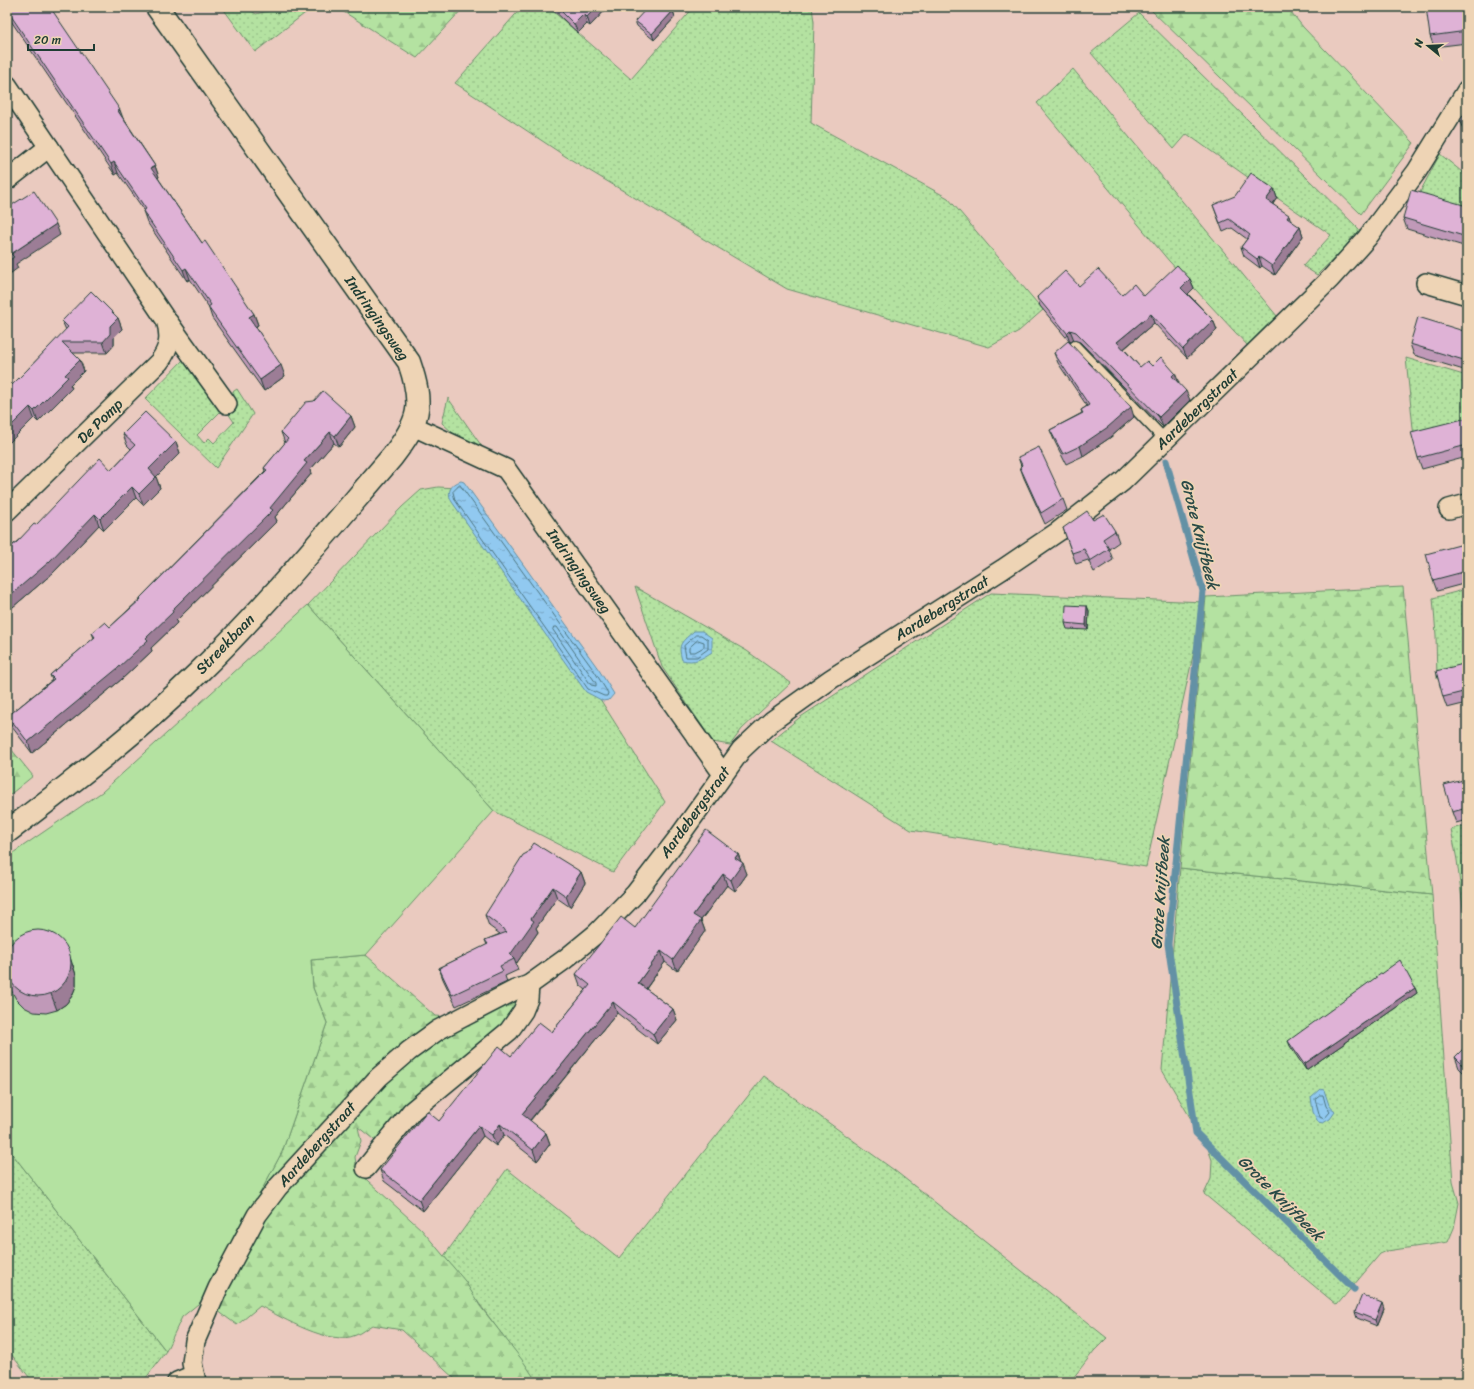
<svg xmlns="http://www.w3.org/2000/svg" width="1474" height="1389" font-family="Sriracha,sans-serif">
<style>
.grass{fill:url(#grass-dots);stroke:#6a906a}
.forest{fill:url(#forest-firs);stroke:#6a906a}
.park{fill:#b4e2a1;stroke:#6a906a}
.water{fill:url(#water-ripples);stroke:#6391a5}
.lines{fill:none;stroke-linecap:round;stroke-linejoin:round}
.shore{stroke:#4d757f;stroke-width:1}
.stream{stroke:#6391a5;stroke-width:7}
.service-casing{stroke:#1f3d34;stroke-width:13}
.minor-casing{stroke:#1f3d34;stroke-width:22}
.tertiary-casing{stroke:#1f3d34;stroke-width:25}
.service{stroke:#eed4b5;stroke-width:10}
.minor{stroke:#eed4b5;stroke-width:19}
.tertiary{stroke:#eed4b5;stroke-width:22}
.wall{fill:#c099b8;stroke:#1f3d34}
.shaded-wall{fill:#9c7d96;stroke:#1f3d34}
.building{fill:#dfb2d6;stroke:#1f3d34}
.labels{text-anchor:middle;dominant-baseline:central;stroke-width:3.5;stroke-linejoin:round;paint-order:stroke}
.street-label{font-size:15px;fill:#1f3d34;stroke:#eed4b5}
.water-label{font-size:16px;font-style:italic;fill:#2a4b47;stroke:#eed4b5}
</style>
<defs>
<pattern id="grass-dots" width="8" height="8" patternUnits="userSpaceOnUse"><rect width="8" height="8" fill="#b4e2a1"/><path d="M2 2h.1M6 6h.1" fill="none" stroke="#9ac38b" stroke-width="1.8" stroke-linecap="round"/></pattern>
<pattern id="forest-firs" width="22" height="20" patternUnits="userSpaceOnUse"><rect width="22" height="20" fill="#b4e2a1"/><path d="M5 1l3.5 6h-7zM16 11l3.5 6h-7z" fill="#9ac38b"/></pattern>
<pattern id="water-ripples" width="26" height="14" patternUnits="userSpaceOnUse"><rect width="26" height="14" fill="#91c9f0"/><path d="M2 4q2-2 4 0t4 0M15 11q2-2 4 0t4 0" fill="none" stroke="#76a4c3"/></pattern>
</defs>
<rect width="100%" height="100%" fill="#eacabf"/>
<filter id="ink" filterUnits="userSpaceOnUse"><feTurbulence type="fractalNoise" baseFrequency=".025" numOctaves="2"/><feDisplacementMap in="SourceGraphic" scale="8" xChannelSelector="R" yChannelSelector="G"/><feConvolveMatrix kernelMatrix="1 2 1 2 8 2 1 2 1" color-interpolation-filters="sRGB"/></filter>
<g filter="url(#ink)">
<g class="grass">
<polygon points="222,7 246,7 256,14 284,7 313,7 255,52"/>
<polygon points="522,7 548,7 631,79 694,7 812,7 814,22 811,123 948,198 1043,310 1019,331 989,347 787,289 565,156 455,83"/>
<polygon points="1139,13 1362,232 1355,239 1352,237 1345,248 1317,275 1303,266 1331,235 1273,195 1276,190 1266,183 1263,188 1187,134 1174,149 1091,53"/>
<polygon points="1073,69 1277,316 1248,346 1169,261 1037,103"/>
<polygon points="1440,154 1467,176 1467,230 1419,194"/>
<polygon points="185,358 221,411 197,435 204,443 209,438 214,443 234,422 224,407 228,395 237,389 253,414 216,468 145,399"/>
<polygon points="1406,358 1467,376 1467,425 1414,438"/>
<polygon points="448,398 483,448 454,434 442,423"/>
<polygon points="438,487 458,488 473,498 665,802 613,872 494,811 308,605 402,507 421,490"/>
<polygon points="635,587 747,651 791,683 742,729 730,745 713,742 662,667"/>
<polygon points="1467,589 1467,670 1462,673 1437,679 1436,635 1433,598"/>
<polygon points="991,593 1204,602 1203,597 1206,597 1146,867 911,830 771,741 799,718"/>
<polygon points="1467,825 1467,930 1465,924 1457,860 1451,829"/>
<polygon points="1180,868 1432,895 1453,1182 1459,1203 1454,1228 1448,1242 1387,1251 1380,1254 1337,1305 1204,1194 1211,1179 1212,1160 1207,1146 1162,1070"/>
<polygon points="764,1076 894,1170 1107,1338 1094,1351 1070,1382 537,1382 444,1256 507,1169 619,1258"/>
<polygon points="7,1147 166,1351 143,1382 33,1382 7,1349"/>
</g>
<g class="forest">
<polygon points="336,7 464,7 417,58"/>
<polygon points="1152,7 1287,7 1303,27 1414,143 1361,214 1150,9"/>
<polygon points="1403,587 1432,895 1180,868 1206,597"/>
<polygon points="7,744 33,776 7,797"/>
<path d="M366 955 435 1016 470 1018 520 996 513 1016 378 1143 358 1127 361 1141 355 1157 357 1171 421 1229 465 1281 480 1306 523 1361 537 1382H458L402 1330 372 1325C367 1328 361 1333 356 1335 330 1347 283 1318 260 1306L237 1325 203 1300 282 1152 327 1023 313 988 311 960Z"/>
</g>
<polygon class="park" points="308,605 494,811 366,955 311,960 313,988 327,1023 282,1152 203,1300 182,1317 166,1351 7,1147 7,857 102,792"/>
<g class="water">
<path d="M461 481 464 482 599 670 614 694 609 700 603 701 586 692 452 502C446 492 451 484 461 481Z"/>
<path d="M694 631H702L712 638V652C701 659 695 663 682 660 677 643 682 642 694 631Z"/>
<polygon points="1320,1089 1324,1090 1329,1105 1335,1112 1330,1119 1323,1123 1318,1122 1313,1112 1311,1097"/>
</g>
<g class="lines">
<g class="shore">
<polygon points="460,485 595,672 608,693 607,696 604,696 588,689 455,500 453,492"/>
<polygon points="554,627 557,627 596,683 596,686 591,685 553,630"/>
<polygon points="696,635 701,635 708,640 708,649 697,657 686,657 684,646"/>
<polygon points="698,640 704,642 704,647 695,652 689,652 689,648"/>
<polygon points="1320,1095 1323,1095 1326,1106 1330,1112 1324,1119 1320,1117 1315,1099"/>
</g>
<polyline class="stream" points="1166,461 1203,591 1168,944 1196,1133 1354,1289"/>
<defs>
<polyline id="service" points="1075,346 1165,440"/>
<g id="minor">
<path d="M7 85 166 320C171 336 170 348 159 362L7 511"/>
<polyline points="7,180 49,147"/>
<polyline points="1426,283 1467,295"/>
<polyline points="168,322 227,404"/>
<polyline points="413,426 506,469 723,774"/>
<polyline points="1449,509 1467,504"/>
<polyline points="366,1168 412,1111 509,1031 523,1011 528,999 529,985"/>
<polyline points="177,1382 194,1375"/>
<polyline points="196,1382 192,1363 195,1341 218,1288 257,1215 278,1187 379,1077 409,1051 438,1030 515,990 529,985 564,960 597,933 635,894 678,838 741,750 772,721 831,679 1003,569 1059,531 1123,481 1330,279 1367,238 1417,171 1467,90"/>
</g>
<path id="tertiary" d="M7 832C73 782 139 731 198 673 267 606 329 530 392 457 420 421 424 406 409 362L157 7"/>
</defs>
<use href="#service" class="service-casing"/>
<use href="#minor" class="minor-casing"/>
<use href="#tertiary" class="tertiary-casing"/>
<use href="#service" class="service"/>
<use href="#minor" class="minor"/>
<use href="#tertiary" class="tertiary"/>
</g>
<g class="wall">
<polygon points="7,7 124,119 155,166 159,177 158,178 202,243 254,314 258,325 256,327 285,376 264,391 212,318 208,306 190,279 187,281 147,222 143,211 144,210 118,173 115,175 7,15"/>
<polygon points="550,7 608,7 590,26 587,24 578,33"/>
<polygon points="1467,7 1467,43 1434,47 1430,36"/>
<polygon points="673,11 675,17 654,40 637,26 635,21"/>
<polygon points="1467,110 1467,131 1464,129 1460,120"/>
<polygon points="1274,189 1277,198 1273,204 1291,222 1300,227 1303,236 1275,275 1262,266 1260,268 1244,256 1241,247 1247,239 1232,228 1223,232 1213,205"/>
<polygon points="1467,206 1467,247 1407,229 1403,218"/>
<polygon points="1190,279 1194,288 1188,294 1213,320 1217,330 1187,358 1154,323 1124,349 1140,367 1152,366 1190,400 1163,427 1080,342 1074,340 1070,342 1040,306 1037,297 1079,286 1122,295 1144,296"/>
<polygon points="118,318 122,329 114,337 114,345 107,353 73,353 80,360 84,371 70,385 72,388 38,422 34,418 7,445 7,390 27,370 66,330 62,321"/>
<polygon points="1467,332 1467,371 1414,355 1410,344"/>
<polygon points="1054,353 1134,417 1111,437 1083,456 1066,464 1054,440 1050,430 1082,413 1081,410 1087,406 1058,363"/>
<polygon points="351,416 355,427 339,447 334,443 310,470 311,474 275,517 277,521 176,621 177,623 151,648 152,651 122,679 32,753 12,727 8,716 52,680 50,675 94,638 92,633 110,627 140,599 140,598 265,471 264,468 285,443 281,432"/>
<polygon points="1467,418 1467,457 1422,469 1418,458"/>
<polygon points="123,434 176,442 180,453 156,477 160,488 143,505 136,498 104,530 99,525 53,573 7,612 7,550 36,525 111,470 131,449 127,445"/>
<polygon points="1018,457 1063,499 1067,510 1045,524 1024,478 1020,467 1021,466"/>
<polygon points="1093,520 1115,531 1119,542 1109,549 1113,560 1094,572 1088,560 1076,564 1063,528"/>
<polygon points="1467,543 1467,583 1437,591 1433,580"/>
<polygon points="1087,606 1089,611 1088,630 1067,629 1065,623"/>
<polygon points="1467,663 1467,703 1447,708 1443,697"/>
<polygon points="1467,779 1467,820 1456,823 1452,812"/>
<polygon points="738,854 741,862 747,874 735,891 727,885 701,920 705,931 677,971 665,962 646,989 673,1009 677,1020 657,1044 617,1013 530,1121 546,1133 550,1144 537,1161 504,1135 496,1146 483,1136 423,1211 384,1181 380,1170 439,1121 511,1056 552,1032 586,990 580,985 576,974 635,928"/>
<polygon points="581,872 585,883 570,907 557,898 536,928 538,932 516,964 518,970 505,976 507,982 456,1006 443,979 439,968 487,945 485,940 500,934 489,926 485,915"/>
<polygon points="7,949 73,965 76,975 76,986 72,996 66,1004 57,1010 46,1013 34,1012 24,1007 16,999 10,988 7,979"/>
<polygon points="1415,988 1417,993 1306,1070 1290,1046 1288,1041"/>
<polygon points="1467,1045 1467,1076 1459,1068 1455,1057"/>
<polygon points="1384,1309 1377,1326 1357,1318 1355,1312"/>
</g>
<g class="shaded-wall">
<polygon points="596,7 608,7 590,26 587,17"/>
<polygon points="673,11 675,17 654,40 652,34"/>
<polygon points="584,14 587,24 578,33 574,24"/>
<polygon points="120,110 124,121 118,111"/>
<polygon points="114,162 118,173 115,175 111,164"/>
<polygon points="155,166 159,177 155,179 151,168"/>
<polygon points="1274,189 1277,198 1269,209 1266,200"/>
<polygon points="1289,215 1292,224 1287,218"/>
<polygon points="56,224 60,235 16,264 18,268 7,276 7,262 11,254"/>
<polygon points="1300,227 1303,236 1275,275 1272,266"/>
<polygon points="1259,257 1262,266 1260,268 1257,259"/>
<polygon points="186,268 190,279 187,281 183,270"/>
<polygon points="1190,279 1194,288 1185,297 1181,288"/>
<polygon points="254,314 258,325 253,328 249,317"/>
<polygon points="1151,314 1154,323 1121,351 1117,342"/>
<polygon points="118,318 122,329 114,337 114,345 107,353 103,342 110,326"/>
<polygon points="1213,320 1217,330 1187,358 1183,349"/>
<polygon points="1070,330 1074,340 1070,342 1067,333"/>
<polygon points="80,360 84,371 70,385 72,388 38,422 34,411 65,375"/>
<polygon points="281,365 285,376 264,391 260,380"/>
<polygon points="1175,373 1179,383 1172,376"/>
<polygon points="1186,391 1190,400 1163,427 1159,417"/>
<polygon points="30,407 34,418 7,445 7,430"/>
<polygon points="1131,407 1134,417 1111,437 1083,456 1080,446"/>
<polygon points="351,416 355,427 339,447 335,436"/>
<polygon points="330,432 334,443 310,470 311,474 275,517 277,521 176,621 177,623 151,648 152,651 122,679 32,753 28,742 146,638"/>
<polygon points="176,442 180,453 156,477 160,488 143,505 139,494 149,469"/>
<polygon points="132,487 136,498 104,530 100,519"/>
<polygon points="95,514 99,525 53,573 7,612 7,598"/>
<polygon points="1087,606 1089,611 1088,630 1086,625"/>
<polygon points="738,854 742,864 743,863 747,874 735,891 731,880 735,858"/>
<polygon points="581,872 585,883 570,907 566,896"/>
<polygon points="723,874 727,885 701,920 705,931 677,971 673,960 693,915"/>
<polygon points="553,887 557,898 536,928 538,932 516,964 514,959 510,955 531,919"/>
<polygon points="67,948 76,975 76,986 72,996 66,1004 57,1010 51,994"/>
<polygon points="661,951 665,962 642,994 638,983"/>
<polygon points="1415,988 1417,993 1306,1070 1304,1064"/>
<polygon points="613,1002 617,1013 526,1125 522,1114"/>
<polygon points="673,1009 677,1020 657,1044 653,1034"/>
<polygon points="500,1124 504,1135 496,1146 492,1135"/>
<polygon points="479,1126 483,1136 423,1211 419,1200"/>
<polygon points="546,1133 550,1144 537,1161 533,1150"/>
<polygon points="1382,1303 1384,1309 1377,1326 1375,1320"/>
</g>
<g class="building">
<polygon points="7,7 50,7 120,110 118,111 155,166 151,168 202,243 205,241 254,314 249,317 281,365 260,380 208,307 211,305 186,268 183,270 143,211 146,209 114,162 111,164 7,10"/>
<polygon points="557,7 596,7 587,17 584,14 574,24"/>
<polygon points="648,7 668,7 673,11 652,34 635,21"/>
<polygon points="1426,7 1467,7 1467,31 1430,36"/>
<polygon points="1467,110 1467,124 1460,120"/>
<polygon points="1251,173 1274,189 1266,200 1289,215 1287,218 1300,227 1272,266 1259,257 1257,259 1241,247 1250,235 1229,219 1220,223 1213,205 1235,196"/>
<polygon points="1411,190 1467,206 1467,237 1403,218"/>
<polygon points="34,191 56,224 11,254 14,257 7,262 7,208"/>
<polygon points="1177,265 1190,279 1181,288 1213,320 1183,349 1151,314 1117,342 1140,367 1147,361 1152,366 1161,357 1175,373 1172,376 1186,391 1159,417 1076,332 1070,330 1067,333 1037,297 1065,271 1079,286 1098,269 1122,295 1134,284 1144,296"/>
<polygon points="91,291 118,318 110,326 110,334 103,342 62,342 80,360 65,375 68,377 34,411 30,407 7,430 7,390 27,370 68,327 62,321"/>
<polygon points="1418,317 1467,332 1467,361 1410,344"/>
<polygon points="1068,341 1131,407 1108,427 1080,446 1063,454 1050,430 1083,413 1081,410 1089,405 1054,353"/>
<polygon points="323,391 351,416 335,436 330,432 304,461 307,463 270,508 273,510 172,610 173,612 146,638 148,640 118,668 28,742 8,716 54,679 50,675 95,637 92,633 105,622 110,627 141,599 140,598 267,470 264,468 288,439 281,432 306,402 314,401"/>
<polygon points="145,412 176,442 149,469 156,477 139,494 132,487 100,519 95,514 49,562 7,598 7,550 17,542 34,524 36,525 100,458 111,470 135,445 123,434"/>
<polygon points="1467,418 1467,445 1418,458 1411,432"/>
<polygon points="1039,447 1063,499 1041,513 1020,467 1022,465 1018,457"/>
<polygon points="1087,511 1093,520 1104,514 1115,531 1103,539 1109,549 1090,561 1084,549 1072,553 1063,528"/>
<polygon points="1467,543 1467,571 1433,580 1426,554"/>
<polygon points="1066,605 1087,606 1086,625 1065,623"/>
<polygon points="1467,663 1467,691 1443,697 1436,671"/>
<polygon points="1467,779 1467,808 1452,812 1444,785"/>
<polygon points="706,830 738,854 735,858 743,863 731,880 723,874 693,915 701,920 673,960 661,951 638,983 673,1009 653,1034 613,1002 522,1114 546,1133 533,1150 500,1124 492,1135 479,1126 419,1200 380,1170 427,1111 439,1121 499,1046 511,1056 539,1022 552,1032 590,985 576,974 621,917 635,928"/>
<polygon points="534,843 581,872 566,896 553,887 531,919 534,921 510,955 514,959 500,966 503,971 452,995 439,968 488,944 485,940 507,932 485,915 523,855 527,853"/>
<circle cx="38" cy="963" r="33"/>
<polygon points="1400,960 1415,988 1304,1064 1288,1041"/>
<polygon points="1467,1045 1467,1069 1455,1057"/>
<polygon points="1362,1295 1382,1303 1375,1320 1355,1312"/>
</g>
</g>
<g class="labels">
<g class="street-label">
<text transform="translate(377 318) rotate(55)">Indringingsweg</text>
<text transform="translate(1197 409) rotate(-44)">Aardebergstraat</text>
<text transform="translate(100 421) rotate(-44)">De Pomp</text>
<text transform="translate(579 571) rotate(55)">Indringingsweg</text>
<text transform="translate(942 608) rotate(-32)">Aardebergstraat</text>
<text transform="translate(225 644) rotate(-46)">Streekbaan</text>
<text transform="translate(695 812) rotate(-54)">Aardebergstraat</text>
<text transform="translate(317 1144) rotate(-48)">Aardebergstraat</text>
</g>
<g class="water-label">
<text transform="translate(1200 534) rotate(76)">Grote Knijfbeek</text>
<text transform="translate(1160 893) rotate(-86)">Grote Knijfbeek</text>
<text transform="translate(1281 1198) rotate(45)">Grote Knijfbeek</text>
</g>
</g>
<rect width="1474" height="1389" fill="none" stroke="#eed4b5" stroke-width="24"/>
<rect x="12" y="12" width="1450" height="1365" fill="none" stroke="#1f3d34" stroke-width="1.5" filter="url(#ink)"/>
<g transform="translate(1428 46) rotate(288)" stroke="#eed4b5" stroke-width="3" paint-order="stroke">
<path d="M0-3L7 15L0 10L-7 15Z" fill="#1f3d34"/>
<text y="-6" font-size="11" font-weight="bold" text-anchor="middle" fill="#1f3d34">N</text>
</g>
<path d="M28 44v6h66v-6" fill="none" stroke="#1f3d34" stroke-width="2"/>
<text x="34" y="44" font-size="12" fill="#1f3d34" stroke="#eed4b5" stroke-width="3" paint-order="stroke">20 m</text>
</svg>
